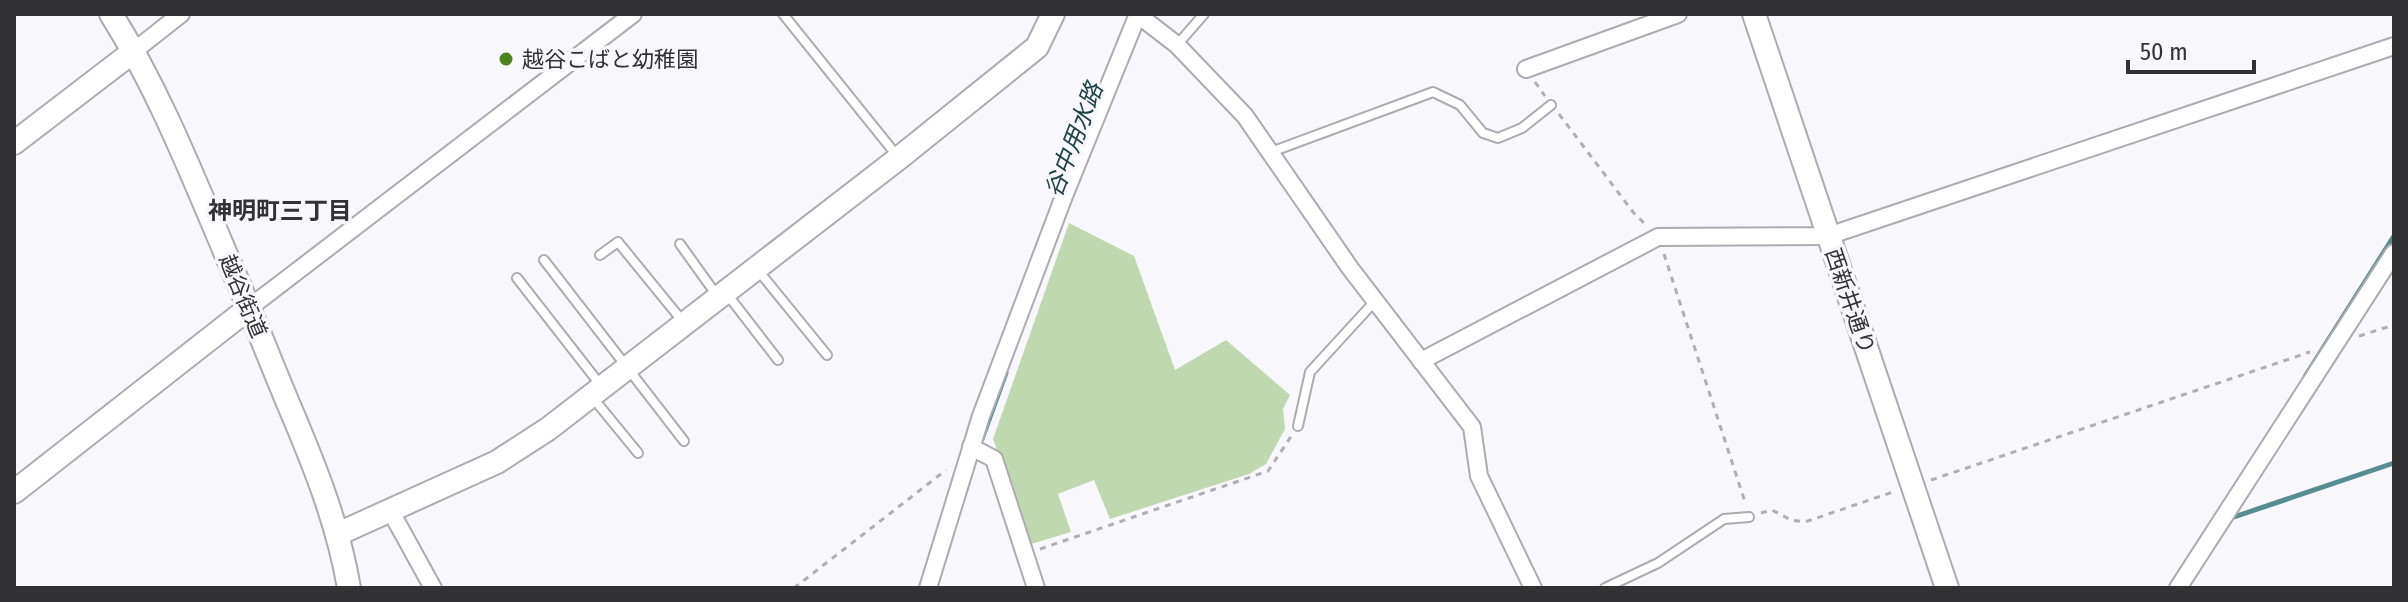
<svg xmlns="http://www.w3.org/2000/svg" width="2408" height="602" font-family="'Fira Sans Condensed','Noto Sans JP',sans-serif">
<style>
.green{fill:#c0d8b0}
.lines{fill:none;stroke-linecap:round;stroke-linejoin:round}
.stream{stroke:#578d90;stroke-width:5}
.service-casing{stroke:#acacb0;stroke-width:12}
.minor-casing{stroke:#acacb0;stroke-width:20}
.tertiary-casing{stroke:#acacb0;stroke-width:26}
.path{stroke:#afaeb2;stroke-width:3;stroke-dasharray:6 6;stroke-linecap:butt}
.service{stroke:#fff;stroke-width:8}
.minor{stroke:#fff;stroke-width:16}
.tertiary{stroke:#fff;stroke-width:22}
.poi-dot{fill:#4c831c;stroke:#f8f7fc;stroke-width:3}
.labels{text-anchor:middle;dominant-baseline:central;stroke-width:7;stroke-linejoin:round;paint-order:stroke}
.poi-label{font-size:22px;fill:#323234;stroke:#f8f7fc;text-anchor:start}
.street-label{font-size:22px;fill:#323234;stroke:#f8f7fc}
.water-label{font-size:24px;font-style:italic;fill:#1e4345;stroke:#f8f7fc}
.neighbourhood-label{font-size:24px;font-weight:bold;fill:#323234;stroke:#f8f7fc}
</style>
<rect width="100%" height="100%" fill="#f8f7fc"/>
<polygon class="green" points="1069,223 1134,256 1175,370 1226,340 1290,395 1283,409 1285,429 1266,464 1249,474 1110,519 1094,480 1058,494 1071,532 1031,544 993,439"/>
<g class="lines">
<g class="stream">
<polyline points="2306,375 2394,236"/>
<polyline points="982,439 1006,373"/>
<polyline points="2228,519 2394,463"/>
</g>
<defs>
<g id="service">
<polyline points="783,14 898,157"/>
<polyline points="1177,45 1204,14"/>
<polyline points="1271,152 1433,92 1460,105 1483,133 1498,138 1522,128 1551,105"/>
<polyline points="680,244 718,297"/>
<polyline points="600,255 618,242 684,323"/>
<polyline points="544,260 684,441"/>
<polyline points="757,269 827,355"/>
<polyline points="517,278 602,387"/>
<polyline points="727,294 778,360"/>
<polyline points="593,398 638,453"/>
<polyline points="1298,426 1310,372 1375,301"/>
<polyline points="1605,588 1658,563 1724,519 1749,517"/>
</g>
<g id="minor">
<polyline points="1137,14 1177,45 1245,116 1350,268 1472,427 1479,476 1533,588"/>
<polyline points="134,51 181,14"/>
<polyline points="1526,69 1678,14"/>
<polyline points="249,308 633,14"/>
<polyline points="1421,361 1658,237 1828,236 2394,46"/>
<polyline points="971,447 994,459 1036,588"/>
<polyline points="390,510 433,588"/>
<polyline points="928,588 981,416 1064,196 1138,14"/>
<polyline points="2178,588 2394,253"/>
</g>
<g id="tertiary">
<path d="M111 14C162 95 196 185 234 273 253 316 270 360 288 403 314 464 338 523 349 588"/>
<polyline points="1754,14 1947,588"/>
<polyline points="14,143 134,51"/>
<polyline points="14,492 249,308"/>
<polyline points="338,534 497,462 548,429 899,158 1037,47 1053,14"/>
</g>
</defs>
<use href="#service" class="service-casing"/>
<use href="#minor" class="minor-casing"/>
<use href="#tertiary" class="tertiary-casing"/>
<g class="path">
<polyline points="1535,82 1545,96"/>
<polyline points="1559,114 1633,212 1646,225"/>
<polyline points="1664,254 1746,505"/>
<polyline points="2359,336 2394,325"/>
<polyline points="1931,480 2310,352"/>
<polyline points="1761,513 1772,510 1791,520 1805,522 1893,492"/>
<polyline points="1040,549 1268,471 1292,435"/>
<polyline points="794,588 946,470"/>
</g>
<use href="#service" class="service"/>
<use href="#minor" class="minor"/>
<use href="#tertiary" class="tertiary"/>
</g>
<circle class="poi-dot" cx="506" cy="59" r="8"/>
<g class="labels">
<g class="poi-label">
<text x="522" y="59">越谷こばと幼稚園</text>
</g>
<g class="street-label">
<text transform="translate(243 296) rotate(67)">越谷街道</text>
<text transform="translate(1850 301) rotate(71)">西新井通り</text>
</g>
<g class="water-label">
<text transform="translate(1074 140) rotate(-69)">谷中用水路</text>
</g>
<g class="neighbourhood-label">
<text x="280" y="211">神明町三丁目</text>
</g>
</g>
<rect width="2408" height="602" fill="none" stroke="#323234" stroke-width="32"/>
<path d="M2128 60v12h126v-12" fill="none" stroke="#323234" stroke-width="4"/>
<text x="2140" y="60" font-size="24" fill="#323234" stroke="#f8f7fc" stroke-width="6" paint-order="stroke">50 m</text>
</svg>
